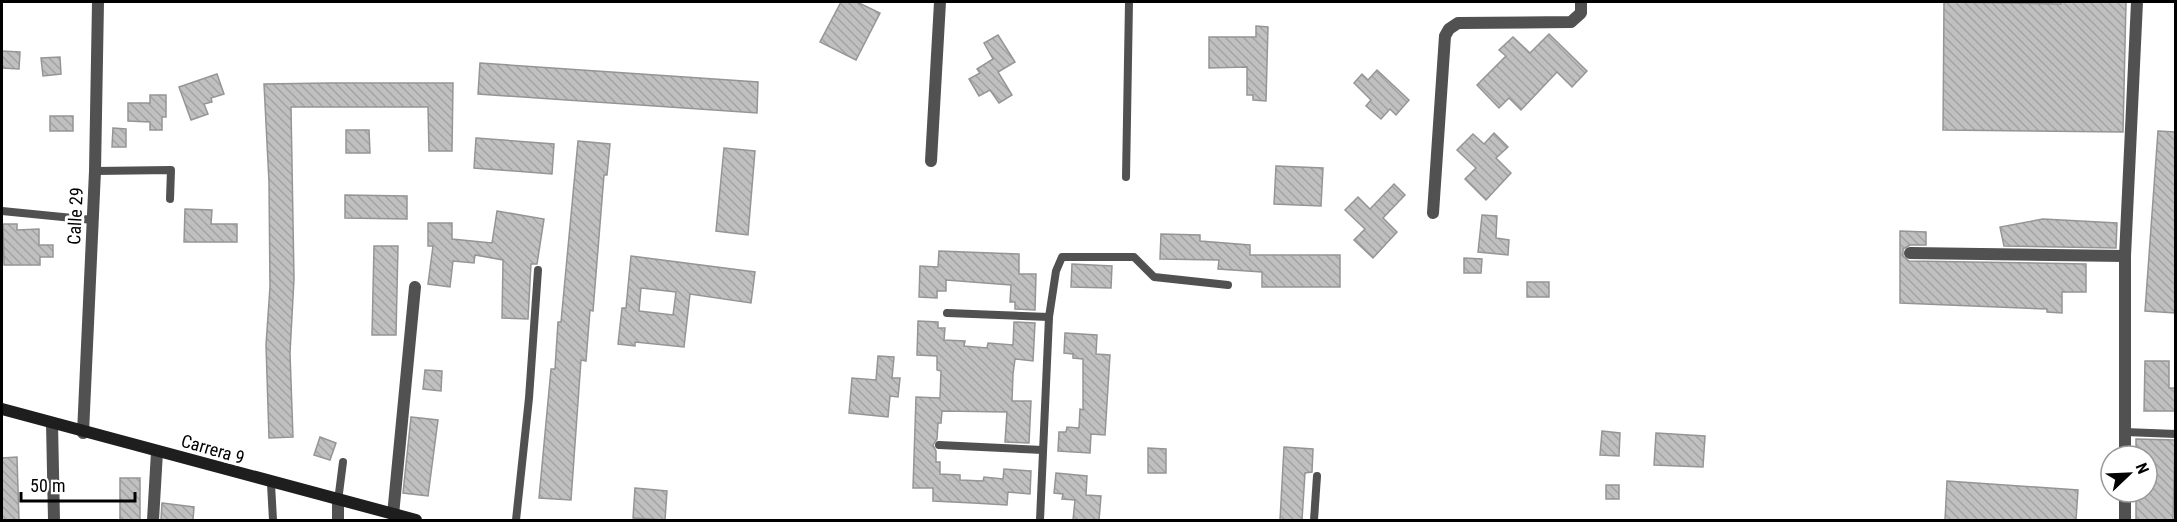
<svg xmlns="http://www.w3.org/2000/svg" width="2177" height="522" font-family="'Roboto Condensed',sans-serif">
<style>
.building{fill:url(#building-back-hatch);stroke:#959595;stroke-width:1.5;fill-rule:evenodd}
.lines{fill:none;stroke-linecap:round;stroke-linejoin:round}
.lane{stroke:#515151;stroke-width:8}
.street{stroke:#515151;stroke-width:12}
.secondary{stroke:#1e1e1e;stroke-width:12}
.labels{text-anchor:middle;dominant-baseline:central;stroke-width:6;stroke-linejoin:round;paint-order:stroke}
.street-label{font-size:18px;fill:#000;stroke:#fff}
</style>
<defs>
<pattern id="building-back-hatch" width="6" height="6" patternUnits="userSpaceOnUse" patternTransform="scale(1.5)"><rect width="6" height="6" fill="#c0c0c0"/><path d="M-1 5l2 2M0 0l6 6M5-1l2 2" fill="none" stroke="#a3a3a3"/></pattern>
</defs>
<rect width="100%" height="100%" fill="#fff"/>
<g class="building">
<polygon points="841,2 857,2 880,13 856,60 820,42"/>
<polygon points="1944,2 2061,4 2061,2 2126,2 2123,132 1943,130"/>
<polygon points="1256,26 1268,27 1266,101 1253,100 1253,95 1247,95 1247,67 1209,68 1209,37 1256,37"/>
<polygon points="1549,34 1587,71 1572,87 1557,72 1521,110 1509,98 1499,108 1477,85 1506,56 1499,50 1513,37 1530,53"/>
<polygon points="998,35 1015,62 998,72 1012,95 999,103 990,90 979,96 969,79 980,73 977,69 993,59 984,43"/>
<polygon points="2,51 20,52 19,69 2,68"/>
<polygon points="60,57 61,74 43,76 41,58"/>
<polygon points="480,63 758,82 757,113 478,94"/>
<polygon points="1377,70 1409,100 1396,115 1390,109 1381,119 1366,106 1371,100 1354,83 1362,74 1368,80"/>
<polygon points="217,74 224,94 211,98 212,102 204,104 208,114 191,120 179,87"/>
<polygon points="330,83 453,83 452,151 429,151 428,107 291,107 294,279 290,353 293,437 269,438 266,345 270,287 269,182 264,84"/>
<polygon points="150,95 166,95 166,117 162,117 162,130 150,130 150,122 128,121 128,103 150,103"/>
<rect x="50" y="116" width="23" height="15"/>
<polygon points="113,128 126,129 126,147 112,147"/>
<polygon points="346,130 369,130 370,153 346,153"/>
<polygon points="2158,131 2175,132 2175,313 2145,311"/>
<polygon points="1494,133 1508,147 1496,158 1511,173 1486,200 1465,179 1476,168 1457,150 1473,134 1484,144"/>
<polygon points="476,138 554,144 552,174 474,168"/>
<polygon points="578,141 610,144 607,175 604,175 593,311 590,310 586,361 581,360 571,500 539,498 551,369 555,369 558,322 561,322"/>
<polygon points="724,148 755,151 748,235 716,231"/>
<polygon points="1276,166 1323,168 1321,206 1274,204"/>
<polygon points="1394,184 1405,195 1383,218 1397,232 1373,258 1354,240 1365,229 1345,210 1358,197 1370,209"/>
<polygon points="345,195 407,196 407,219 345,218"/>
<polygon points="185,209 212,210 211,224 237,224 237,242 184,242"/>
<polygon points="497,211 544,219 537,264 531,264 528,319 502,318 503,260 475,255 474,263 453,261 450,287 428,284 433,246 428,246 428,223 452,223 452,239 492,243"/>
<polygon points="1482,215 1497,216 1496,238 1509,240 1508,255 1478,252"/>
<polygon points="2043,219 2117,223 2116,248 2004,246 2000,227"/>
<polygon points="3,224 17,224 17,230 39,229 39,245 53,245 53,257 40,257 40,265 4,265"/>
<polygon points="1900,231 1926,232 1926,245 1910,245 1903,249 1903,256 1909,261 2086,264 2086,292 2062,292 2062,313 2047,312 2047,309 1900,303"/>
<polygon points="1161,234 1200,235 1200,241 1250,245 1250,255 1340,255 1340,287 1262,287 1262,272 1218,269 1219,260 1160,259"/>
<polygon points="374,246 398,246 396,335 372,335"/>
<polygon points="939,251 1019,254 1019,274 1036,274 1035,310 1015,309 1015,302 1010,302 1011,285 946,280 946,291 937,291 937,298 919,297 920,266 938,267"/>
<path d="M631 256 755 272 751 303 690 294 684 347 635 342V346L618 344 622 308H626ZM641 288 676 292 673 315 639 311Z"/>
<polygon points="1464,258 1482,259 1481,273 1464,273"/>
<polygon points="1072,264 1112,266 1111,288 1071,287"/>
<rect x="1527" y="282" width="22" height="15"/>
<polygon points="918,321 938,322 938,328 945,328 944,340 965,341 964,346 987,348 988,343 1013,345 1014,322 1035,323 1033,361 1015,359 1013,374 1012,401 1031,401 1029,443 1005,442 1007,412 942,411 941,423 938,423 937,439 933,445 936,451 936,462 940,462 940,474 960,475 960,480 983,481 984,477 1003,479 1004,469 1031,471 1030,494 1008,492 1007,505 973,503 933,501 933,488 913,488 916,397 940,398 941,371 937,370 937,356 917,355"/>
<polygon points="1065,333 1097,335 1096,354 1110,355 1105,435 1091,434 1090,453 1058,451 1059,432 1066,432 1067,427 1079,428 1080,409 1083,410 1083,359 1073,358 1073,354 1064,353"/>
<polygon points="878,356 894,357 892,378 900,378 898,397 890,396 888,417 849,413 852,378 876,380"/>
<polygon points="2145,361 2169,361 2169,388 2175,388 2175,411 2144,411"/>
<polygon points="425,370 442,371 441,391 423,389"/>
<polygon points="411,417 438,420 428,496 403,493"/>
<polygon points="1602,431 1620,433 1619,456 1600,455"/>
<polygon points="1656,433 1705,436 1703,467 1654,465"/>
<polygon points="320,437 336,443 330,460 314,455"/>
<polygon points="2136,439 2175,440 2173,520 2136,520 2136,492 2147,492 2147,456 2136,456"/>
<polygon points="1284,447 1313,449 1312,472 1305,473 1302,520 1280,520"/>
<polygon points="1148,448 1166,449 1166,473 1148,473"/>
<polygon points="17,457 19,520 2,520 2,458"/>
<polygon points="1056,473 1087,476 1086,495 1101,496 1099,520 1073,520 1075,500 1062,499 1063,494 1054,493"/>
<rect x="120" y="478" width="20" height="42"/>
<polygon points="1947,481 2078,490 2076,520 1945,520"/>
<rect x="1606" y="485" width="13" height="14"/>
<polygon points="635,488 667,491 665,520 633,518"/>
<polygon points="162,503 194,507 193,520 161,520"/>
</g>
<g class="lines">
<g class="lane">
<polyline points="95,171 171,170 170,199"/>
<polyline points="1126,177 1129,2"/>
<polyline points="2,211 93,220"/>
<polyline points="947,313 1049,317"/>
<polyline points="2125,432 2176,434"/>
<polyline points="939,445 1043,450"/>
<polyline points="271,484 273,520"/>
<polyline points="338,501 343,462"/>
<polyline points="516,520 529,398 538,270"/>
<polyline points="1040,520 1049,317 1056,271 1062,257 1134,257 1154,277 1228,285"/>
<polyline points="1314,520 1317,476"/>
</g>
<g class="street">
<polyline points="931,161 940,2"/>
<polyline points="1433,213 1445,36 1449,29 1458,23 1571,22 1581,13 1581,2"/>
<polyline points="1910,253 2125,256"/>
<polyline points="52,423 54,520"/>
<polyline points="83,433 95,171 98,2"/>
<polyline points="2125,456 2125,256 2137,2"/>
<polyline points="2125,492 2125,520"/>
<polyline points="338,501 338,520"/>
<polyline points="393,515 415,287"/>
<polyline points="153,520 157,452"/>
</g>
<polyline class="secondary" points="2,409 416,520"/>
</g>
<g class="labels">
<g class="street-label">
<text transform="translate(75 216) rotate(-87)">Calle 29</text>
<text transform="translate(213 449) rotate(16)">Carrera 9</text>
</g>
</g>
<rect width="2177" height="522" fill="none" stroke="#000000" stroke-width="6"/>
<g transform="translate(2129 474) rotate(67)"><circle r="28" fill="#ffffff" stroke="#999999" stroke-width="1.5"/>
<path d="M0-4.5L10 22L0 15L-10 22Z" fill="#000000"/>
<text y="-9" font-size="16" font-weight="bold" text-anchor="middle" fill="#000000">N</text>
</g>
<path d="M21 492v9h114v-9" fill="none" stroke="#000000" stroke-width="3"/>
<text x="30" y="492" font-size="18" fill="#000000" stroke="#ffffff" stroke-width="4.5" paint-order="stroke">50 m</text>
</svg>
